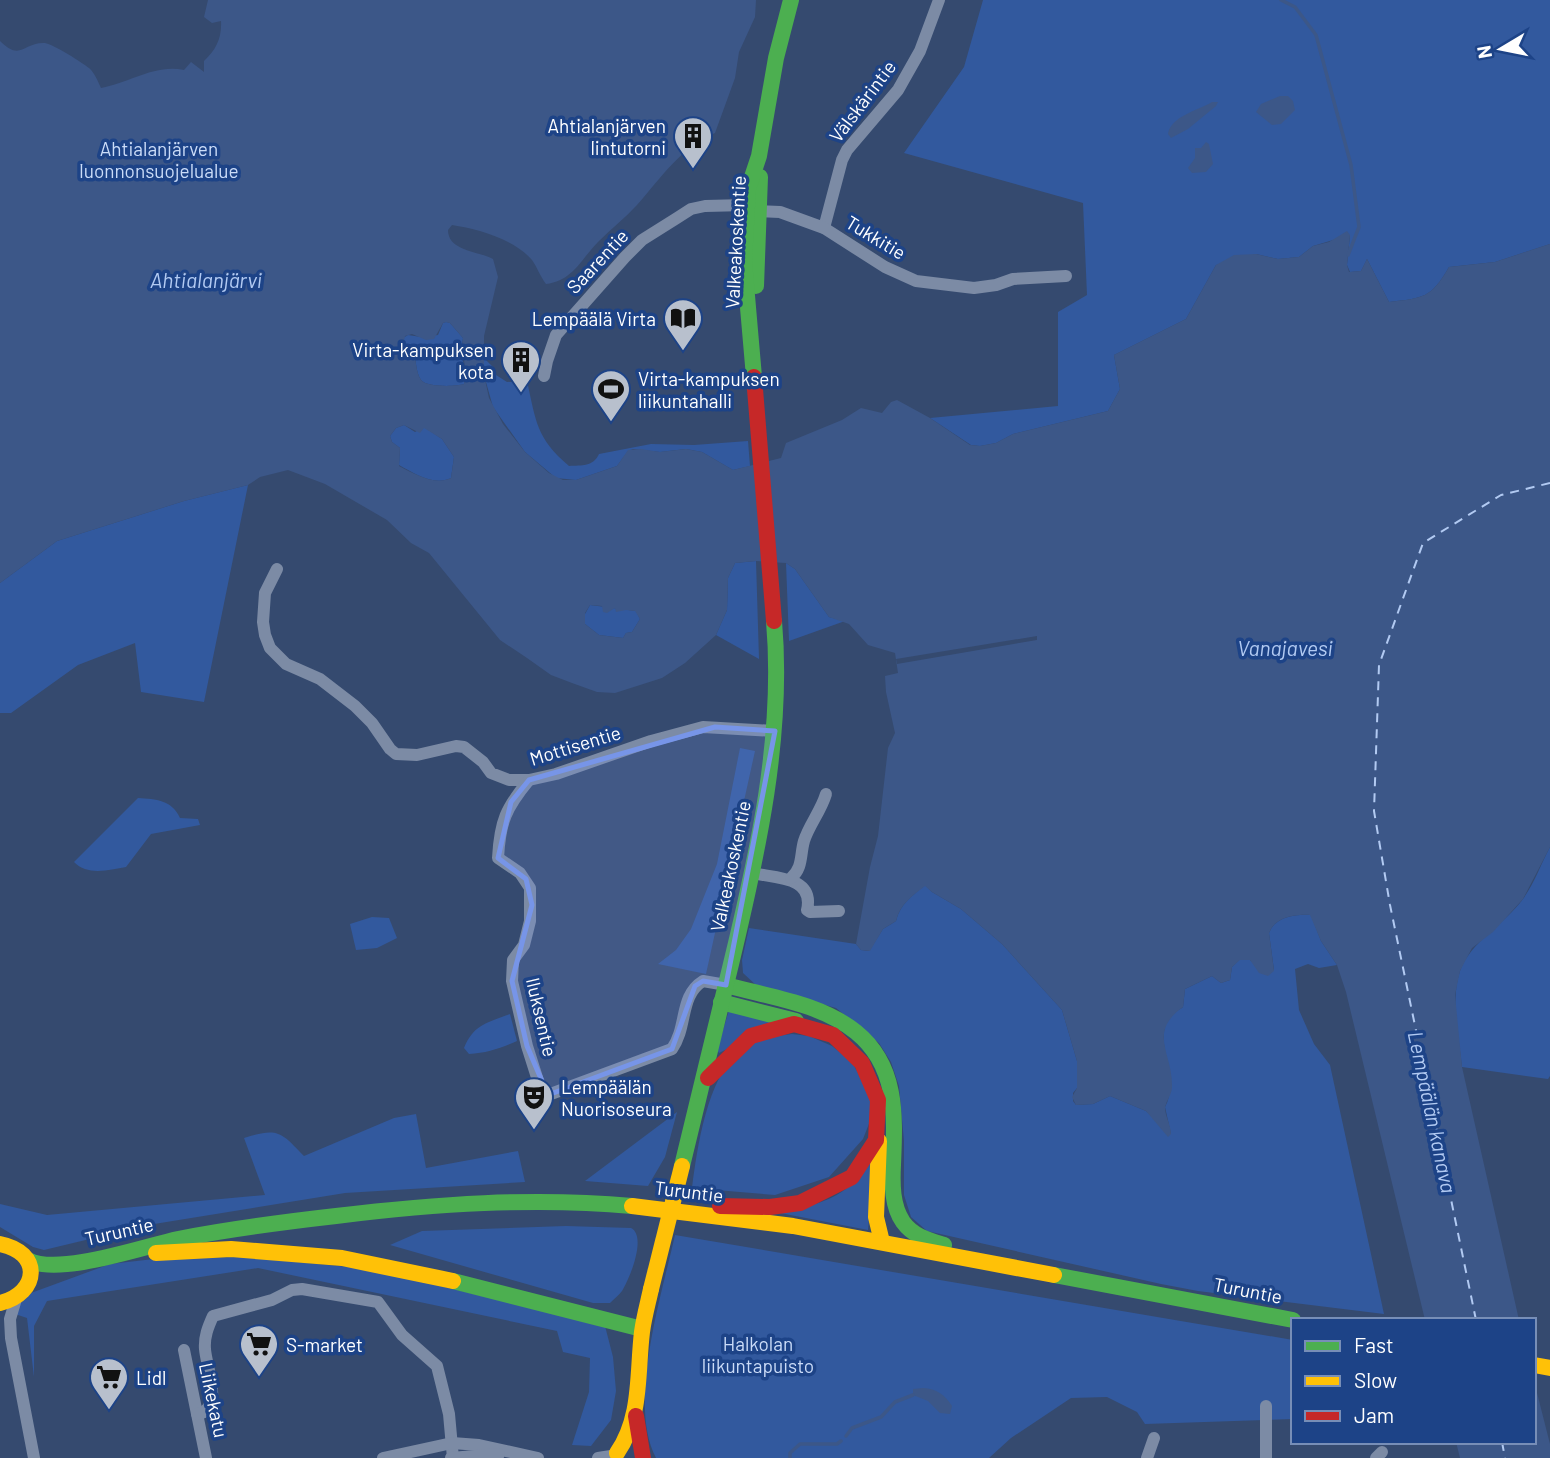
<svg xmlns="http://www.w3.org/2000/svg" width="1550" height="1458" font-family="Barlow,sans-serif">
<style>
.green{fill:#32599e}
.water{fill:#3c5788;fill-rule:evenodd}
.pier{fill:#354a6f}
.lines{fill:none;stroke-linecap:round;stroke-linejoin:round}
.stream{stroke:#3c5788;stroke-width:3.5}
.ferry{stroke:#b2caf2;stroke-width:2;stroke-dasharray:9 7;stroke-linecap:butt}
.street{stroke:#7c8ba5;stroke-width:12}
.fast{stroke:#4caf50;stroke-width:16}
.slow{stroke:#ffc107;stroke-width:16}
.jam{stroke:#c62828;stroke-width:16}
.slow-bridge{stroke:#ffc107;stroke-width:16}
.marked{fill:#7795e8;fill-opacity:0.2;stroke:#7795e8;stroke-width:5;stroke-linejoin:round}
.labels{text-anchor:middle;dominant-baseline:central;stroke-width:7;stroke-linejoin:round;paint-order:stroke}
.street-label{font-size:19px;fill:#fff;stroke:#1d4387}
.poi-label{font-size:19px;fill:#fff;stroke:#1d4387;text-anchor:start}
.park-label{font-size:19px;fill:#cbdcf8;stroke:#1d4387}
.water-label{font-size:21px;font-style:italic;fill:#b2caf2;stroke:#1d4387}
</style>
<rect width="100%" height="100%" fill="#354a6f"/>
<g class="green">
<path d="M983 0H1550V244L1495 262 1449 267C1431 298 1424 298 1389 302L1367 259 1361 271 1350 272 1347 265 1350 235 1313 246 1299 257 1278 259 1256 254 1216 265 1186 319 1114 355 1120 389 1108 411 1013 434 996 443 980 446 971 445 930 418 1058 406V312L1087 295 1083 203 904 153 964 67Z"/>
<path d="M446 322 450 323 463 338 461 354 466 372 464 384C455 387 426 387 421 380 416 373 416 360 414 352L403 345V338L408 335 421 337 438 335 443 323Z"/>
<path d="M483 357 493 367 496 375 507 382 527 381C536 421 536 438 569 466 582 465 593 467 599 454L651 444 694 445 748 441 750 466 733 470 702 452 686 449 660 452 633 449 628 451 617 466 576 480 556 478 525 452 493 407 484 375Z"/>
<path d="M404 425 415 432 424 427 442 439 454 457 451 478C434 486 415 474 399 465L400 448 392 442 390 436 396 428Z"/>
<polygon points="248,485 204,702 141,692 135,643 78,665 11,713 0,713 0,583 57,541 184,501"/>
<polygon points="756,561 759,659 716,635 727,610 728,578 735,563"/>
<polygon points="786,563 795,569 829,617 845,621 789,641"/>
<path d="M590 605C606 607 620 609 636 611L640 619 632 632 626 633 623 638 599 635 585 624V614Z"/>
<polygon points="740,748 755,751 706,974 658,964 676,950 691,929 717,864"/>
<path d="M138 798C156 799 172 800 180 818L198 819 200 825 151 834 126 867C109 870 87 876 74 862Z"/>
<path d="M1550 847V1076L1548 1079 1462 1067C1459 1037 1450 1001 1460 971 1471 941 1504 925 1523 899 1534 884 1541 864 1550 847Z"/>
<path d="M925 885 932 892 961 909 1002 944 1062 1010 1077 1061V1088L1073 1093V1101L1076 1105 1093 1104 1110 1096 1146 1111 1171 1134 1165 1107C1180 1080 1153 1041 1169 1018 1172 1013 1179 1010 1183 1007L1185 989 1212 976 1221 983 1230 980 1232 967 1239 960H1250L1254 964 1274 970 1269 933C1275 917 1295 914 1311 915L1321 941 1337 965 1319 968 1308 964 1295 969 1299 1010 1314 1044 1330 1065 1384 1314 1198 1291 1161 1284 927 1231 911 1217 904 1195V1141L899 1086 891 1062 879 1043 836 1008 757 986 743 973 742 960 749 928 856 944 861 950 869 951 883 929 896 921C900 904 912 896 925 885Z"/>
<polygon points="372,917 389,918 397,938 377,948 356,950 350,924"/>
<polygon points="729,1010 783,1022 719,1053 717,1050"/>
<path d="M510 1014 517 1041C501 1048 487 1053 469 1054L464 1048C474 1024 487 1023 510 1014Z"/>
<path d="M792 1034 809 1036 832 1046 852 1062 869 1093 872 1116 863 1139 829 1177 775 1195 692 1188C697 1149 707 1077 740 1051 755 1039 773 1036 792 1034Z"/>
<polygon points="677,1112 665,1157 648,1186 585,1181"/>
<path d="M416 1114 426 1168 518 1151 525 1182 345 1193 148 1225 44 1250 33 1247 0 1227V1204L47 1215 265 1195 244 1138C278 1127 281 1132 304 1156L394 1118Z"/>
<path d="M875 1156 868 1230 780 1213C803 1206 830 1204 849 1186 859 1178 867 1166 875 1156Z"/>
<path d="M566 1226 631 1228C647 1236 630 1278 622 1291 619 1295 614 1299 610 1303H593L390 1245 422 1231Z"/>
<path d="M675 1235 1293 1340V1419L1145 1424 1137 1412 1107 1397 1071 1398 1011 1438 989 1458H656C627 1404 662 1294 675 1235Z"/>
<polygon points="242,1257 349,1267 396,1275 605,1326 613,1357 616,1391 611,1420 591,1446 572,1445 589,1392 590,1358 563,1352 557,1331 258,1268 47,1301 34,1326 34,1377 27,1318 15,1314 18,1305 31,1293 110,1264 154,1259"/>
</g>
<g class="water">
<path d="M208 0H756L755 17 739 52 735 78 715 133C681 147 661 178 637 205 625 218 611 229 598 242 581 259 573 281 546 284 540 276 537 267 532 260 514 239 478 229 452 225L448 230C448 251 478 251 493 259L498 277 484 336V375L489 398 503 424 525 452 549 473 563 480H576L617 466 628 450 641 449 660 452 686 449 702 452 733 470 781 458 786 443 842 420 861 408 882 413 891 402 897 400 930 418 970 445 980 446 996 443 1013 434 1108 411 1120 389 1114 355 1186 319 1216 265 1234 255 1256 254 1278 259 1299 257 1313 246 1329 242 1347 231 1350 235 1347 265 1349 272 1361 271 1367 259 1389 302C1424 298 1431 298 1449 267L1495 262 1550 244V847L1523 899 1493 932 1472 948 1460 971 1455 995 1462 1067 1519 1320H1425L1346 992 1337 965 1321 941 1310 915C1295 914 1275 917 1269 933L1274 971 1268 976 1259 973 1250 960H1240L1232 967 1230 980 1221 983 1212 976 1185 989 1183 1007C1147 1033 1173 1053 1172 1087 1172 1094 1166 1101 1165 1108 1165 1115 1171 1126 1171 1134L1168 1137 1146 1111 1110 1096 1093 1104 1076 1105 1072 1097 1077 1088V1061L1062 1010 1002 944 961 909 932 892 925 886C912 896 900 904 896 921L883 929 870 951 861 950 856 944 870 867 878 836 888 748 895 733 886 692 885 676 898 673 895 653 868 645 849 624 829 617 795 569 786 563 756 561 735 563 728 578 727 610 716 635 685 663 662 678 615 693 597 692 572 683 551 675 527 658 500 640 429 553 411 543 387 520 325 484 288 470 260 477 248 485 184 501 57 541 0 583V41C21 62 23 42 45 43 53 44 83 63 89 68 95 73 98 82 101 88 130 83 154 64 184 70L191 62 204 72V61C216 50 222 38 221 21L212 23 204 17ZM446 322 450 323 463 338C461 355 468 368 464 384 455 387 426 387 421 380 416 373 416 360 414 352L403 345 405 336 412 334 426 340 434 339 443 323ZM404 425 420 433 424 428 442 439 454 457 451 478C434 486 415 474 399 466L400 448 392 442 390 436 396 428ZM590 605 602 606 603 612 607 613 615 608 616 612 626 610 635 611 640 619 632 632 626 633 623 638 599 635 585 624V613Z"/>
<polygon points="1280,96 1288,96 1293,101 1295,110 1281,124 1272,125 1256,112 1261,104"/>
<path d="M1212 102H1218L1216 106 1188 129 1171 138 1168 134C1171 116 1197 111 1212 102Z"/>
<polygon points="1206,142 1209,144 1213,164 1206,172 1192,173 1188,168 1195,158 1195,148 1201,148"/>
<polygon points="1534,1381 1550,1444 1550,1458 1460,1458 1456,1442 1534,1442"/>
<path d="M923 1388C937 1389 944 1394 952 1406L950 1414 940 1413 928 1401 913 1395V1389Z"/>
</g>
<polygon class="pier" points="1037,636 1037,640 897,664 896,659"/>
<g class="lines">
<g class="stream">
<polyline points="1281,0 1295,7 1316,35 1351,165 1359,227 1348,255"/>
<polyline points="846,1436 852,1428 881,1417 895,1402 913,1395"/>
<polyline points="790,1458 790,1453 800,1444 837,1444 841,1441"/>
</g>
<g class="ferry">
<polyline points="1476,1320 1390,905 1374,811 1379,665 1423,543 1501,495 1550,483"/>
<polyline points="1502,1442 1505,1458"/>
</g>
<g class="street">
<polyline points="824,228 842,160 847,150 898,90 920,51 939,0"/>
<polyline points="544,376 547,361 556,335 625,257 642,240 677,218 691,209 705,206 746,205 759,211 780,212 824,228 885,267 916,281 974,288 996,285 1013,279 1066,276"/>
<polyline points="277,569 265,593 263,622 265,635 270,648 286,664 320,679 355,706 372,723 390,749 396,754 417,755 456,746 464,747 483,762 491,773 509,780 529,780 556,774 651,741 703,727 775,731"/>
<path d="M529 780C506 808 500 821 498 858L520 873 530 888V921L524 945 513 960 512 981 527 1046 540 1087 548 1095 672 1049C688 1026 679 996 703 981L726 985"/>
<path d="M752 873C774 878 815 876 807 910L810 912 839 911"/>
<path d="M791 878C803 868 800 855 804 841 809 825 821 811 826 794"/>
<polyline points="16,1299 10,1319 11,1338 34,1458"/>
<polyline points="184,1350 206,1458"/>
<path d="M197 1414C225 1410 206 1367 205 1349 204 1337 208 1327 213 1316L272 1300 292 1290 302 1289 378 1302 402 1335 437 1366 449 1414 453 1458"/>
<polyline points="383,1458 452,1443 479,1445 538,1458"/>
<polyline points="451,1458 499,1454"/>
<polyline points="598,1458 611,1456"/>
<polyline points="1147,1458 1154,1438"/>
<polyline points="1266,1458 1266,1406"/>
<polyline points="1376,1458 1382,1452"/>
</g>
<g class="fast">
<polyline points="756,286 760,177"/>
<polyline points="754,377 744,261 748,189 759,156 776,58 791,0"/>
<path d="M726 985C769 997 820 1003 856 1032 898 1066 895 1116 893 1165 892 1184 892 1206 903 1222 913 1236 928 1240 944 1245"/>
<polyline points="721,1002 796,1021"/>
<path d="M682 1166C698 1099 715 1031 731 964 758 852 784 736 774 621"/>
<path d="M28 1260C59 1276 142 1247 178 1239 230 1229 283 1222 336 1216 434 1204 534 1197 632 1206"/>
<polyline points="1054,1275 1293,1320"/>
<polyline points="453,1281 642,1329"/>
</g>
<g class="slow">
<polyline points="879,1141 876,1217 882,1242"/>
<polyline points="632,1206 793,1226 1054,1275"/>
<path d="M0 1244C42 1252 40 1293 0 1303"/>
<polyline points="156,1253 231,1249 342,1258 453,1281"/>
<polyline points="1534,1365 1550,1368"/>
<path d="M617 1453C642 1417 637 1373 642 1332 644 1317 648 1303 651 1289"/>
</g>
<g class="jam">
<polyline points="754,377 774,621"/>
<polyline points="708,1078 751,1036 794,1024 833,1035 862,1063 878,1100 876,1140 852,1177 800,1203 770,1207 720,1206"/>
<polyline points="636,1416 643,1458"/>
</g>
<polyline class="slow-bridge" points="651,1289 682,1166"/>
</g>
<path class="marked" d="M715 727 775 731 726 985 703 981 695 986 672 1049 548 1095 527 1046 512 981 532 905 526 879 498 858 511 802 529 780Z"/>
<defs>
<symbol id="building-pin" viewBox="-11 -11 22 30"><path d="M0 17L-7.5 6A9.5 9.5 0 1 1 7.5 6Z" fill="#b8c0cd" stroke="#1d4387"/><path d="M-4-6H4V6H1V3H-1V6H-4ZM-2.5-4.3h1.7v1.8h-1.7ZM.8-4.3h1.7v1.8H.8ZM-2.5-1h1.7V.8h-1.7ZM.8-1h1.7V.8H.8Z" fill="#111"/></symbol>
<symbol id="library-pin" viewBox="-11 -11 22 30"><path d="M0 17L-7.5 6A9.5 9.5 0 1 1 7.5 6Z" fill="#b8c0cd" stroke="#1d4387"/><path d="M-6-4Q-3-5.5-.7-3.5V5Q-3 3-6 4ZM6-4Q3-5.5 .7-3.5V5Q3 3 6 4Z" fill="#111"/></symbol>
<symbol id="stadium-pin" viewBox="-11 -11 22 30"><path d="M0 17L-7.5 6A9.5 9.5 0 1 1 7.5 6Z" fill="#b8c0cd" stroke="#1d4387"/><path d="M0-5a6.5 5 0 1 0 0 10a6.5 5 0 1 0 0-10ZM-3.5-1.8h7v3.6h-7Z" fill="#111"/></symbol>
<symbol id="theatre-pin" viewBox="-11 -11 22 30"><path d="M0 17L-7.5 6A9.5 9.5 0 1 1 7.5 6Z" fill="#b8c0cd" stroke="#1d4387"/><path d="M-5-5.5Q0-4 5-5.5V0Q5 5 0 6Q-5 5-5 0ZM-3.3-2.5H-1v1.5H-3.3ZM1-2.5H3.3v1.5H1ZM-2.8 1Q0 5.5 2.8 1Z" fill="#111"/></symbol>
<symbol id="supermarket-pin" viewBox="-11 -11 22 30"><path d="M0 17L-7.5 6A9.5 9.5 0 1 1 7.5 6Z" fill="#b8c0cd" stroke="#1d4387"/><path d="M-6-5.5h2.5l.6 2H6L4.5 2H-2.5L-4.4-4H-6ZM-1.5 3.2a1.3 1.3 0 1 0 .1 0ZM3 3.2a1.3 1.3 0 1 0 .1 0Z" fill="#111"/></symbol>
</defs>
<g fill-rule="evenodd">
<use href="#building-pin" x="671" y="114" width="44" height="60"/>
<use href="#library-pin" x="661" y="296" width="44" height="60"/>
<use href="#building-pin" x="499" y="338" width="44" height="60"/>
<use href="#stadium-pin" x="589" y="367" width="44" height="60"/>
<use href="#theatre-pin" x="512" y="1075" width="44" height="60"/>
<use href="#supermarket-pin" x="237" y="1322" width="44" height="60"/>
<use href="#supermarket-pin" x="87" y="1355" width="44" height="60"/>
</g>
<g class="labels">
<g class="street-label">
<text transform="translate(862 101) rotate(-53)">Välskärintie</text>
<text transform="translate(876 237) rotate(31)">Tukkitie</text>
<text transform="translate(735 242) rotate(-87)">Valkeakoskentie</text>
<text transform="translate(597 261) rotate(-47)">Saarentie</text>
<text transform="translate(575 745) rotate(-17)">Mottisentie</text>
<text transform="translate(730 866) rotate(-78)">Valkeakoskentie</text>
<text transform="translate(542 1017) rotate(77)">Iluksentie</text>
<text transform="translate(689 1191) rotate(7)">Turuntie</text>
<text transform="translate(119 1231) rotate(-13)">Turuntie</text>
<text transform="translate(1248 1290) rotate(11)">Turuntie</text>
<text transform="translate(214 1400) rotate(78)">Liikekatu</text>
</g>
<g class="poi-label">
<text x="666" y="125" text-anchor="end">Ahtialanjärven<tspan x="666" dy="22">lintutorni</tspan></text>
<text x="656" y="318" text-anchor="end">Lempäälä Virta</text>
<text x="494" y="349" text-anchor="end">Virta-kampuksen<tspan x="494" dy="22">kota</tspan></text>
<text x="638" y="378">Virta-kampuksen<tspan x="638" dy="22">liikuntahalli</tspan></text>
<text x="561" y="1086">Lempäälän<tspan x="561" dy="22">Nuorisoseura</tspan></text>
<text x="286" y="1344">S-market</text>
<text x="136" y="1377">Lidl</text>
</g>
<g class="park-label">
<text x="159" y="148">Ahtialanjärven<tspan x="159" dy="22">luonnonsuojelualue</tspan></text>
<text x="758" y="1343">Halkolan<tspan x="758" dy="22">liikuntapuisto</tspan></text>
</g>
<g class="water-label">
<text x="206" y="279">Ahtialanjärvi</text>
<text x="1285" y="647">Vanajavesi</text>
<text transform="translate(1433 1112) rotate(78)">Lempäälän kanava</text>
</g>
</g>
<rect x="1291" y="1318" width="245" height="126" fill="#1d4387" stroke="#778eb7" stroke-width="2"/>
<rect x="1305" y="1341" width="35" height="10" fill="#4caf50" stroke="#778eb7" stroke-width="2"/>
<text x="1354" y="1353" font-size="21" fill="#ffffff">Fast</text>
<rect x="1305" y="1376" width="35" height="10" fill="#ffc107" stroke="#778eb7" stroke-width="2"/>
<text x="1354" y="1388" font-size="21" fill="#ffffff">Slow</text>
<rect x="1305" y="1411" width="35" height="10" fill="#c62828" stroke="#778eb7" stroke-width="2"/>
<text x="1354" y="1423" font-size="21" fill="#ffffff">Jam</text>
<g transform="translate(1501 49) rotate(260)" stroke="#1d4387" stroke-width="5" paint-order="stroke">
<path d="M0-5L12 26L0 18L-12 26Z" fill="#ffffff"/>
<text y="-10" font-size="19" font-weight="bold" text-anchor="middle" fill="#ffffff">N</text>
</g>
</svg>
